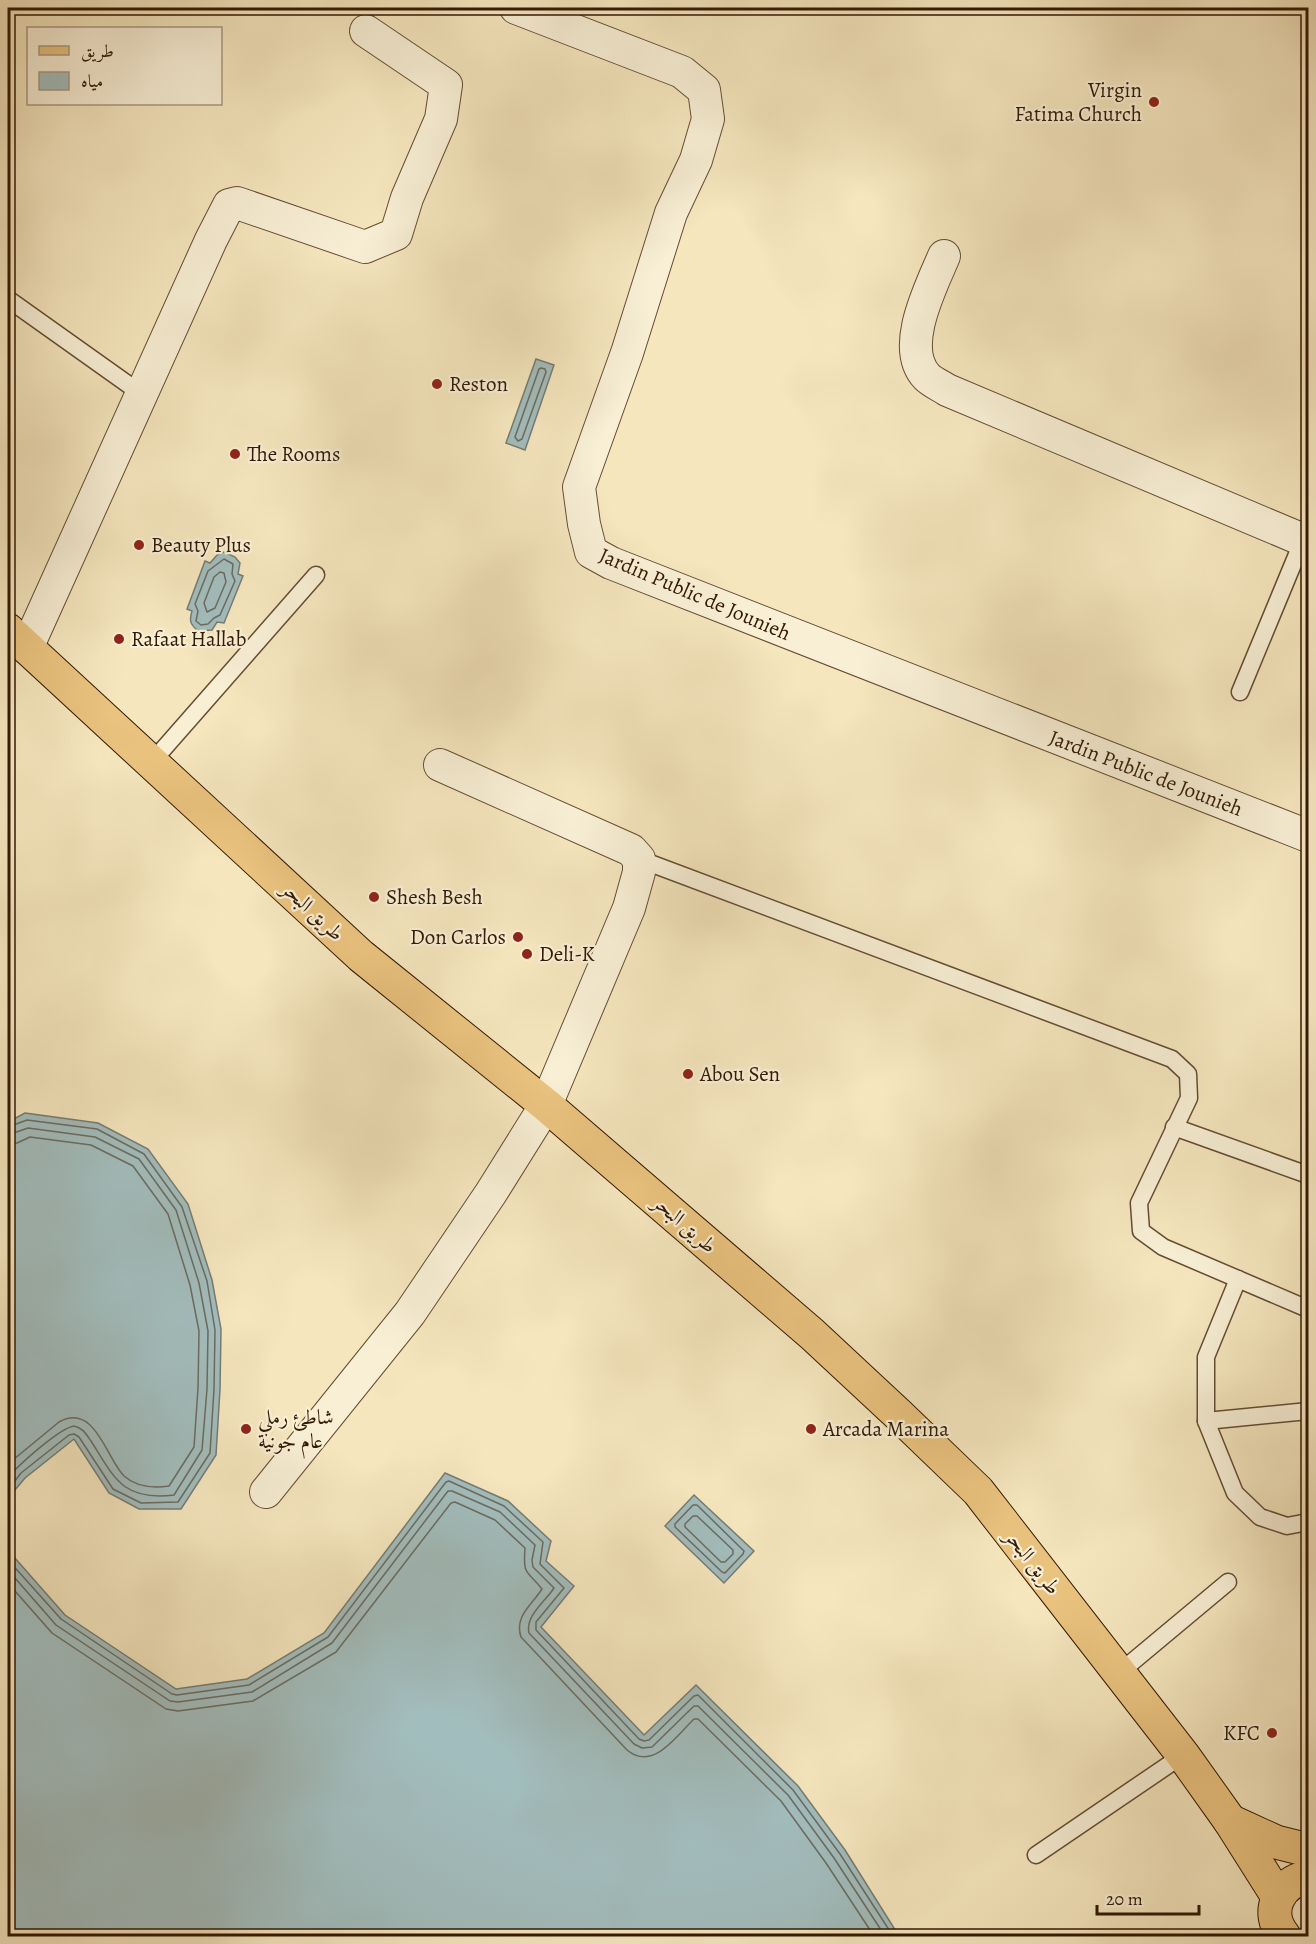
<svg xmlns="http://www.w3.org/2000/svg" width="1316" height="1944" font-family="Alegreya,Amiri,serif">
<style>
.water{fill:#a2bdbd;stroke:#767b73;stroke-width:1.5}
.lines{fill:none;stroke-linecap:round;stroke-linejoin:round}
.shore{stroke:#6a6b60;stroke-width:1.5}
.lane-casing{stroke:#644c32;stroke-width:19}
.street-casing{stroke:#644c32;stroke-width:34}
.primary-casing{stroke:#331903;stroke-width:35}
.lane{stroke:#f8efd5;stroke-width:16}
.street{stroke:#f8efd5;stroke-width:32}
.primary{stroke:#eac37f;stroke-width:33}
.poi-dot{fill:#8f2418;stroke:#f8efd5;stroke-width:2}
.labels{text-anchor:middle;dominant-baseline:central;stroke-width:4.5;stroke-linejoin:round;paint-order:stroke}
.poi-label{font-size:21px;fill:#331903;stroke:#f8efd5;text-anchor:start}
.street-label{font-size:21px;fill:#331903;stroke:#f8efd5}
</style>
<rect width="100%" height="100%" fill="#f5e6be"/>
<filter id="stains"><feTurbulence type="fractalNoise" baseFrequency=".00333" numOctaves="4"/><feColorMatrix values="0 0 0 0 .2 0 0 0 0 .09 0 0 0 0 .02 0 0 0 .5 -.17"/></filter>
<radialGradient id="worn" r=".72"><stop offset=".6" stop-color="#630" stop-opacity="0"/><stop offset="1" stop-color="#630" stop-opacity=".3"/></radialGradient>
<g class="water">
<polygon points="536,359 554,365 525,450 506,443"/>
<path d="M224 552 235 557 240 563 238 574 243 576 224 623 217 622 212 630 198 631C190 624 189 621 192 611L187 609 205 561 210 563 217 555Z"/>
<polygon points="25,1113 98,1123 148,1149 188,1204 212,1280 221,1329 220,1389 216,1455 181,1509 139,1509 109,1493 74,1439 25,1478 9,1497 14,1557 65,1615 176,1689 247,1679 324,1633 445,1473 508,1501 551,1541 546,1561 574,1586 541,1627 644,1735 696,1685 798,1786 845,1850 899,1936 8,1936 8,1122"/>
<polygon points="694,1495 754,1551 724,1583 665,1526"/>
</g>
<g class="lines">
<g class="shore">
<polygon points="541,368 545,369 546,372 522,439 518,441 515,437 539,369"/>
<polygon points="224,559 233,564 232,574 235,581 220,615 214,618 208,624 201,625 196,621 198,611 195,604 208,571"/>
<polygon points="220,572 224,573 226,582 215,608 207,612 204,603 214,577"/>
<polyline points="8,1127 27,1120 97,1129 144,1154 182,1207 207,1281 215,1330 214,1389 210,1453 178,1502 141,1503 113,1489 79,1437 74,1434 69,1435 21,1473 8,1490"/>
<path d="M8 1135 28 1128 95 1137 139 1159 176 1210 199 1283 208 1331 207 1389 202 1450 174 1495C123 1501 115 1479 91 1441 86 1434 83 1428 74 1426 60 1428 18 1465 8 1478"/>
<path d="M8 1144 17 1143 30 1137 91 1145 133 1166 168 1214 190 1285 199 1331 198 1388 194 1447 169 1486C154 1488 136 1487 124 1476 106 1458 95 1402 59 1422L8 1464"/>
<polygon points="693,1505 697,1505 744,1551 743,1554 725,1573 722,1572 675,1527 675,1524"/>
<polygon points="693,1516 697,1516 733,1550 733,1554 725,1562 721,1562 685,1527 685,1524"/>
<polyline points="8,1552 9,1561 61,1619 172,1694 177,1695 249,1685 328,1637 446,1482 449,1481 504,1506 543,1542 540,1564 564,1588 536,1622 536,1630 639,1739 644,1741 649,1740 694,1696 698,1695 793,1790 840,1854 893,1936"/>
<path d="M8 1570 56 1625 170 1701 178 1702 252 1692 332 1643 448 1491H452L500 1512 535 1545 532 1560 533 1567 554 1588C545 1602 525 1616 529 1633L634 1744 642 1748 652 1747 694 1706H698L788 1795 834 1858 885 1936"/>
<path d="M8 1583 52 1633 166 1709 178 1711 253 1701 336 1652 451 1503 455 1502 495 1520 525 1548C523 1576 526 1569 542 1589 532 1605 514 1616 521 1637L627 1750C653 1772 677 1735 694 1719H698L781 1801 826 1863 874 1936"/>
</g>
<defs>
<g id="lane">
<polyline points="8,299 143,395"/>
<polyline points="1240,692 1303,540"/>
<polyline points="151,763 316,575"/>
<polyline points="639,859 1172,1059 1188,1074 1189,1098 1139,1203 1141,1231 1163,1247 1308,1309"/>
<polyline points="1174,1127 1308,1175"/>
<polyline points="1238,1279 1206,1357 1206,1421 1235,1493 1260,1517 1287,1526 1308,1522"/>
<polyline points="1206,1421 1308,1411"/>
<polyline points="1119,1673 1228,1582"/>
<polyline points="1036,1855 1183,1755"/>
</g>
<g id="street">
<polyline points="516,8 682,72 704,90 708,119 696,160 671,213 627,353 579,487 584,524 591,552 611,563 1308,836"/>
<path d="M944 256C931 287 899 348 927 377 932 382 941 386 947 390L1308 542"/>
<polyline points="27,648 211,240 229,205 237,203 365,247 396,234 407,198 441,119 446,85 366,31"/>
<polyline points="266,1492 410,1313 491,1193 546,1105 629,908 639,872 639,859 631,850 440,765"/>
</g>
<g id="primary">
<polyline points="8,630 361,956 546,1105 812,1334 899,1415 978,1491 1183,1755 1230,1821 1278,1897"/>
<polyline points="1230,1821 1276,1842 1308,1850"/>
<path d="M1284 1936C1264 1912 1279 1882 1308 1877"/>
</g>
</defs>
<use href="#lane" class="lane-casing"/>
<use href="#street" class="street-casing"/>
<use href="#primary" class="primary-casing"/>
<use href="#lane" class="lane"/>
<use href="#street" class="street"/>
<use href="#primary" class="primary"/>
</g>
<g class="poi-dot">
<circle cx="1154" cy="102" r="6"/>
<circle cx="437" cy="384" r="6"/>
<circle cx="235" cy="454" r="6"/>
<circle cx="139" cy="545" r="6"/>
<circle cx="119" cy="639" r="6"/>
<circle cx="374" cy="897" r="6"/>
<circle cx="518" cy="937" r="6"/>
<circle cx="527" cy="954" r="6"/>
<circle cx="688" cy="1074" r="6"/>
<circle cx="246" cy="1429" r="6"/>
<circle cx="811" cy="1429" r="6"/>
<circle cx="1272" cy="1733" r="6"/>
</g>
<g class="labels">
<g class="poi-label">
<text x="1142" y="90" text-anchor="end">Virgin<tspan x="1142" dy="24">Fatima Church</tspan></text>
<text x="449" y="384">Reston</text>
<text x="247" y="454">The Rooms</text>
<text x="151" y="545">Beauty Plus</text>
<text x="131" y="639">Rafaat Hallab</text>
<text x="386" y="897">Shesh Besh</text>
<text x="506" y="937" text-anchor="end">Don Carlos</text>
<text x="539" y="954">Deli-K</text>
<text x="700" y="1074">Abou Sen</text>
<text x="258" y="1417">شاطئ رملي<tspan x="258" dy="24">عام جونية</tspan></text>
<text x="823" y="1429">Arcada Marina</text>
<text x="1260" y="1733" text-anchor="end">KFC</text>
</g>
<g class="street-label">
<text transform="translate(695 594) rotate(23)">Jardin Public de Jounieh</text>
<text transform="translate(1146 773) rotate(21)">Jardin Public de Jounieh</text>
<text transform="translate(313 911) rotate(43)">طريق البحر</text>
<text transform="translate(685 1224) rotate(41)">طريق البحر</text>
<text transform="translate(1033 1562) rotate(52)">طريق البحر</text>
</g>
</g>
<rect width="1316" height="1944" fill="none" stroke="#f5e6be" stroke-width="30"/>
<rect x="9" y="9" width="1298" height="1926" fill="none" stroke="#331903" stroke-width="3"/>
<rect x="15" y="15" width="1286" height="1914" fill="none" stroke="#331903" stroke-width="1.5"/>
<rect x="27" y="27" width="195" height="78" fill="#f8efd5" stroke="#a99981" stroke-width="1.5"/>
<rect x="39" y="46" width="30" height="9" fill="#eac37f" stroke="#a99981" stroke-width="1.5"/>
<text x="81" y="57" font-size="18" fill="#331903">طريق</text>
<rect x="39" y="72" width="30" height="18" fill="#a2bdbd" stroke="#a99981" stroke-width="1.5"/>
<text x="81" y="87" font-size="18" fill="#331903">مياه</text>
<path d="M1097 1905v9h102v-9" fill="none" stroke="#331903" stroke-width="3"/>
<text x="1106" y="1905" font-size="18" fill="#331903" stroke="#f8efd5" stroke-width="4.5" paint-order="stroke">20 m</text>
<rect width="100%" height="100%" filter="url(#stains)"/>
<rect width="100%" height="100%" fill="url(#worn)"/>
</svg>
